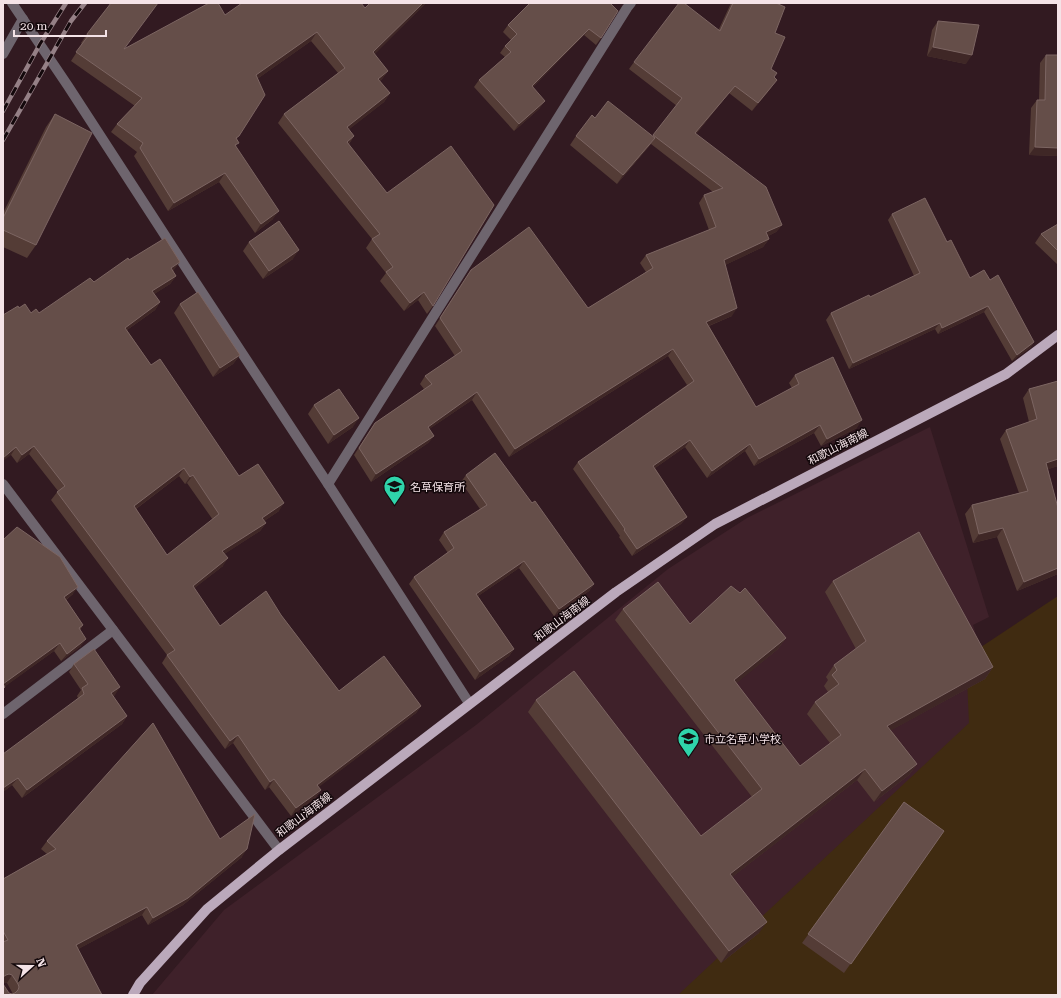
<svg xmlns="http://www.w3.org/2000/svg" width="1061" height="998" font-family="'Roboto Serif','Noto Sans JP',serif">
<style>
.built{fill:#3f212a}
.green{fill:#402b11}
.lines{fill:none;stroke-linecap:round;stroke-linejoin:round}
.minor{stroke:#6e656e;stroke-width:10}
.major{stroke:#bba9bb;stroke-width:10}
.rail-casing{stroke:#958086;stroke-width:4.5}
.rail{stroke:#13080b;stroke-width:3;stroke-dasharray:9;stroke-linecap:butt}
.wall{fill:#543c36;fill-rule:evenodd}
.shaded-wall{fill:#3f2726}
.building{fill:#654e49;stroke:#7c6562;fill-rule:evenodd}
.labels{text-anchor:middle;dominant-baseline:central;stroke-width:3;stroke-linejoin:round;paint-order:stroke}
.street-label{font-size:11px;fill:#f4e3e7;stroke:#13080b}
.poi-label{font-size:11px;fill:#f4e3e7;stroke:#13080b;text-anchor:start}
</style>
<rect width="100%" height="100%" fill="#321a21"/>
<polygon class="built" points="930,427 989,617 973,625 992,687 915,811 731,995 152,995 224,910 476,725 668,569 747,518"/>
<polygon class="green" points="1058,596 1058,995 678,995 969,723 966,657"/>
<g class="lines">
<g class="minor">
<polyline points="12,3 68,86 192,277 328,484 469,703"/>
<polyline points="3,54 23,19"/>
<polyline points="3,484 279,850"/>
<polyline points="328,484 627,8 631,3"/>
<polyline points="3,714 113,630"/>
</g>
<polyline class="major" points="133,995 140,983 207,909 279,850 616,592 715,524 1006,374 1058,335"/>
<defs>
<g id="rail">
<polyline points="3,111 40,44 66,3"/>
<polyline points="3,140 71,21 85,3"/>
</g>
</defs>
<use href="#rail" class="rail-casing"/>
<use href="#rail" class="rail"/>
</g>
<g class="wall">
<polygon points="426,3 374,54 388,71 382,79 380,81 390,93 384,102 349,129 354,136 349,144 433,306 427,314 418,300 404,311 380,281 386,273 366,248 372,239 278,123 284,114 338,73 311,41 257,79 237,139 236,147 273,219 255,233 219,182 168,211 134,156 137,152 111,132 117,124 135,106 71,61 82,44 81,43 87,34 125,49 225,15 365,8"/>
<polygon points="610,3 601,38 596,45 584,35 533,87 540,108 514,131 474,87 479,80 505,57 500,53 505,46 511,40 503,32 508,25"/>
<polygon points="731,3 776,3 775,33 771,69 774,77 771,88 752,111 729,93 696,134 782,225 776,232 768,236 769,239 763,247 725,265 732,316 709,326 756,407 792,388 789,383 795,375 857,428 821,446 814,433 754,466 745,451 707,478 685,447 655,468 687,517 681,524 632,556 619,537 620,536 573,469 578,462 687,385 668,356 509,457 472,400 429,429 434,436 428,443 371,482 354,455 375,423 424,389 420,384 425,376 455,356 435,326 471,270 588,308 646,272 640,263 646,255 709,230 699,203 704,195 713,192 651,144 617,184 570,145 576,136 595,118 652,137 677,106 629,69 634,62 719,29"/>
<polygon points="938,21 966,64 927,56 932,30"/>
<polygon points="1046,55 1058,156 1029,155 1031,108 1037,100 1039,100 1040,63"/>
<polygon points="55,114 36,245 27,258 3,247 3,213 46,127"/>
<polygon points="892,214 947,242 970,278 990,280 1034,342 1030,348 1012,361 984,312 938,334 935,329 849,369 826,320 831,313 870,297 914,276 888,220"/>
<polygon points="1058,224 1058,265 1035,243 1041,234"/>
<polygon points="249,242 293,259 263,279 243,251"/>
<path d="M129 260 174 270 173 271 176 276 170 284 154 294 160 302 155 310 127 330 151 365 239 476 279 511 264 521 266 523 260 531 224 554 223 566 194 588 220 626 281 615 339 691 421 706 416 713 318 787 321 790 315 798 291 816 269 787 265 790 233 743 225 749 173 678 162 663 167 655 51 500 58 491 29 454 17 463 11 455 19 308 31 313H39L94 282ZM179 476 185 484 187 483 213 520 167 555 136 509Z"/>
<polygon points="180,304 240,355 233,364 213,377 174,313"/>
<polygon points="1058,381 1058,466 1048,469 1058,574 1017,591 997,537 973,543 965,514 972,505 1019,493 1000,439 1006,430 1029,422 1023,398 1029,389"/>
<polygon points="314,405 353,427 328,444 308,414"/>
<polygon points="466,475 532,503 594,584 589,591 554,616 519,568 478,596 514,649 509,656 475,680 409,584 414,577 448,553 439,540 444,532 480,509 461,482"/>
<polygon points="3,540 73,594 66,600 83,625 80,630 81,646 61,661 54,651 5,686"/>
<polygon points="833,581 993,667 985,679 891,730 917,764 909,775 874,802 857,780 732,877 759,933 721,963 528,712 536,700 701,836 752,797 615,620 623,609 690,624 786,638 778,649 736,683 800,766 830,743 807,714 815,702 828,692 824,686 828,680 826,677 834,665 856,649 825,592"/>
<polygon points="74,664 115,695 113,696 127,716 122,724 22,798 12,785 3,792 78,698 77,696 81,690 69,672"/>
<polygon points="904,802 944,831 844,973 802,943"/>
<polygon points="220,839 242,857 183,905 148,925 142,915 78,949 102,995 3,995 9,993 13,994 7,983 3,982 3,879 47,854 41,849 47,841"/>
</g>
<g class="shaded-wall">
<polygon points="423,3 426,3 368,61 373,52"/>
<polygon points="589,29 584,35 527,93 532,86"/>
<polygon points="317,32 311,41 250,84 256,75"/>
<polygon points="933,47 972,55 966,64 927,56"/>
<polygon points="388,71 382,79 372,87 378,79"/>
<polygon points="777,80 771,88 752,111 758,103"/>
<polygon points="735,86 729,93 690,141 695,133"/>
<polygon points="390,93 384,102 342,135 347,127"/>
<polygon points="545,101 540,108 514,131 519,124"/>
<polygon points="354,136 348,144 347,142"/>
<polygon points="655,138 648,147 617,184 623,175"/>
<polygon points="1035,147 1058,148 1058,156 1029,155"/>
<polygon points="225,173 219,182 168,211 174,203"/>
<polygon points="279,211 273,219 255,233 261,224"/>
<polygon points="782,225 776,232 761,240 766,232"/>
<polygon points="769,239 763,247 719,268 724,260"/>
<polygon points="299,250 293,259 263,279 269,271"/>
<polygon points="180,262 174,270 165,276 171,268"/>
<polygon points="176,276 170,284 147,299 152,291"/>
<polygon points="424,292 418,300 404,311 410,303"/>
<polygon points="160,302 155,310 120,335 125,328"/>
<polygon points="988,306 984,312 938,334 942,328"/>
<polygon points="737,308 732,316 701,329 706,322"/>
<polygon points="940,323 935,329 849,369 853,363"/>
<polygon points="1034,342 1030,348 1012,361 1017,355"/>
<polygon points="673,349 668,356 509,457 515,449"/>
<polygon points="240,355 233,364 213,377 220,368"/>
<polygon points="477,392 472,400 422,434 428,427"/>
<polygon points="359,418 353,427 328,444 334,435"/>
<polygon points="862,420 857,428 821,446 827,439"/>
<polygon points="820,425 814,433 754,466 759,459"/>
<polygon points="434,436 428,443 371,482 376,474"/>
<polygon points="690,440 685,447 648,473 653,466"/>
<polygon points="750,444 745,451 707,478 712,471"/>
<polygon points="34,446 29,454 17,463 22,455"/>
<polygon points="16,447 11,455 3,461 3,458"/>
<polygon points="1058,459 1058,466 1040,472 1046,463"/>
<polygon points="184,468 179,476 129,514 134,506"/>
<polygon points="193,475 187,483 185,484 190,477"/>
<polygon points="284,503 279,511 257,526 262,518"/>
<polygon points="687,517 681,524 632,556 637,549"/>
<polygon points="266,523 260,531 217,559 222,551"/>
<polygon points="1003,528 997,537 973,543 979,534"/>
<polygon points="228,558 223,566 187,594 193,586"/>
<polygon points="524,561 519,568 471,601 476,594"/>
<polygon points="1058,568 1058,574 1017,591 1024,582"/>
<polygon points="594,584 589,591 554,616 559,609"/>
<polygon points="78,587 73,594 59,605 64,597"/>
<polygon points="786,638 778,649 726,692 734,680"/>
<polygon points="86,639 81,646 61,661 67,654"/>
<polygon points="60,643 54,651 3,688 3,684"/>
<polygon points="514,649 509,656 475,680 480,672"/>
<polygon points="993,667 985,679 879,737 887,726"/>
<polygon points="120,687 115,695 106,701 111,693"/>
<polygon points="421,706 416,713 311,793 317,785"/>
<polygon points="127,716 122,724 22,798 27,790"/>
<polygon points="238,735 233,743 225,749 230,741"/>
<polygon points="917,764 909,775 874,802 882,791"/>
<polygon points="865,769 857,780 722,885 730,874"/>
<polygon points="18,778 12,785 3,792 3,788"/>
<polygon points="274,779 269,787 265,790 270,782"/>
<polygon points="321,790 315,798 291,816 296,808"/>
<polygon points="247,849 242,857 183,905 148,925 153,918"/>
<polygon points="147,907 142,915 71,953 76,945"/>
<polygon points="767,922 759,933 721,963 729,951"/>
<polygon points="9,974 12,975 7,983 3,982 3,977 6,975"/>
</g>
<g class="building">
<polygon points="111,3 158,3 124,49 209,3 218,3 225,15 242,3 361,3 365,8 370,3 423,3 373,52 388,71 378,79 390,93 347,127 354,136 347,142 387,193 451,146 494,205 433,306 424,292 410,303 386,272 393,267 372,239 380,234 284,114 345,68 317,32 256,75 265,95 239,136 236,138 239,143 235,145 279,211 261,224 225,173 174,203 140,148 143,143 117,124 142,98 76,52 88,36 87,34"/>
<polygon points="530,3 610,3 618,11 601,38 589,29 532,86 545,101 519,124 479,80 511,52 505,46 517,34 508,25"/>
<polygon points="679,3 684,3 720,31 733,3 776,3 785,7 775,33 785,37 771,69 777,73 774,77 777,80 758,103 735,86 695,133 766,187 782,225 766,232 769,239 724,260 737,308 706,322 756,407 799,384 795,375 833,357 862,420 827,439 820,425 759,459 750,444 712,471 690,440 653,466 687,517 637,549 624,530 625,529 578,462 694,381 673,349 515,449 477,392 428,427 434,436 376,474 359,448 375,423 432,384 425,376 462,351 440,318 471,270 529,227 588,308 653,268 646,255 716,227 704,195 723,188 653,135 682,98 634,62"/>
<polygon points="938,21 979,25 972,55 933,47"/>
<polygon points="1046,55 1058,55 1058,148 1035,147 1037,100 1045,100"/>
<polygon points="608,101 655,138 623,175 576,136 592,115 595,118"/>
<polygon points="55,114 92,133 36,245 3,230 3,218"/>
<polygon points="925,198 947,242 951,240 970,278 984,270 990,280 998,275 1034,342 1017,355 988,306 942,328 940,323 853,363 831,313 869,295 870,297 920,273 892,214"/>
<polygon points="279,221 299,250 269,271 249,242"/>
<polygon points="1058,224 1058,251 1041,234"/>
<path d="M165 238 180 262 171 268 176 276 152 291 160 302 125 328 151 365 160 359 239 476 258 464 284 503 262 518 266 523 222 551 228 558 193 586 220 626 266 591 281 615 339 691 384 656 421 706 317 785 321 790 296 808 274 779 270 782 238 735 230 741 178 670 167 655 175 650 57 492 65 486 34 446 22 455 16 447 3 458V315L18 306 19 308 25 304 31 313 36 309 39 313 90 278 94 282 128 258 129 260ZM184 468 190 477 193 475 219 514 167 555 134 506Z"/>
<polygon points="198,292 240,355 220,368 180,304"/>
<polygon points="1058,381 1058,459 1046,463 1058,508 1058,568 1024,582 1003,528 979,534 972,505 1028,491 1006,430 1037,419 1029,389"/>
<polygon points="339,389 359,418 334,435 314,405"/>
<polygon points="495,453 532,503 535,501 594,584 559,609 524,561 476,594 514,649 480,672 414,577 454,548 444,532 487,505 466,475"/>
<polygon points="17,527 60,557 78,587 64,597 83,625 79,628 86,639 67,654 60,643 3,684 3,540"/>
<polygon points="919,532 993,667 887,726 917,764 882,791 865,769 730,874 767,922 729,951 536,700 574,671 701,836 762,789 623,609 658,582 690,624 731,586 740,593 745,588 786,638 734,680 800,766 841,735 815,702 839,684 832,675 837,670 834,665 866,641 833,581"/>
<polygon points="94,649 120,687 111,693 127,716 27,790 18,778 3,788 3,754 84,694 82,688 88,684 74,664"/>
<polygon points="3,684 5,687 3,689"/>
<polygon points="153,723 220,839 255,814 247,849 188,898 153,918 147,907 76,945 102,995 3,995 3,984 9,993 12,994 15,993 18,990 19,987 18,984 12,975 9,974 6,975 3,977 3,942 8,940 3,931 3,879 56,849 47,841"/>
<polygon points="904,802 944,831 851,964 808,934"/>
</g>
<defs>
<symbol id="school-pin" viewBox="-11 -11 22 30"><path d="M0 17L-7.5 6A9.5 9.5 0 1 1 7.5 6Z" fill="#2fd4aa" stroke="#13080b"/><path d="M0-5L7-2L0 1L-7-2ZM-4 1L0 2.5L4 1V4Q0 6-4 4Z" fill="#111"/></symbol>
</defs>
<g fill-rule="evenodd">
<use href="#school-pin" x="382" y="474" width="25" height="34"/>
<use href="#school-pin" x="676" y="726" width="25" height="34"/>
</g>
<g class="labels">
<g class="street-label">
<text transform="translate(838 447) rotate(-27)">和歌山海南線</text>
<text transform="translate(562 619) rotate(-37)">和歌山海南線</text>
<text transform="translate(304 815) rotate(-37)">和歌山海南線</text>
</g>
<g class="poi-label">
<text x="410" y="487">名草保育所</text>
<text x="704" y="739">市立名草小学校</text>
</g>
</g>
<rect width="1061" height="998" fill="none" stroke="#f4e3e7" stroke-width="8"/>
<g transform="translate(32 966) rotate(69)" stroke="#13080b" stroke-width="3" paint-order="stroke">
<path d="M0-3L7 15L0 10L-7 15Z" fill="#f4e3e7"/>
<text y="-6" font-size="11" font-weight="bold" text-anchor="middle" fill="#f4e3e7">N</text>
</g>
<path d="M14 30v6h92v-6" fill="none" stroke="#f4e3e7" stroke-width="2"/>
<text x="20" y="30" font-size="12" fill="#f4e3e7" stroke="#13080b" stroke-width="3" paint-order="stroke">20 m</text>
</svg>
